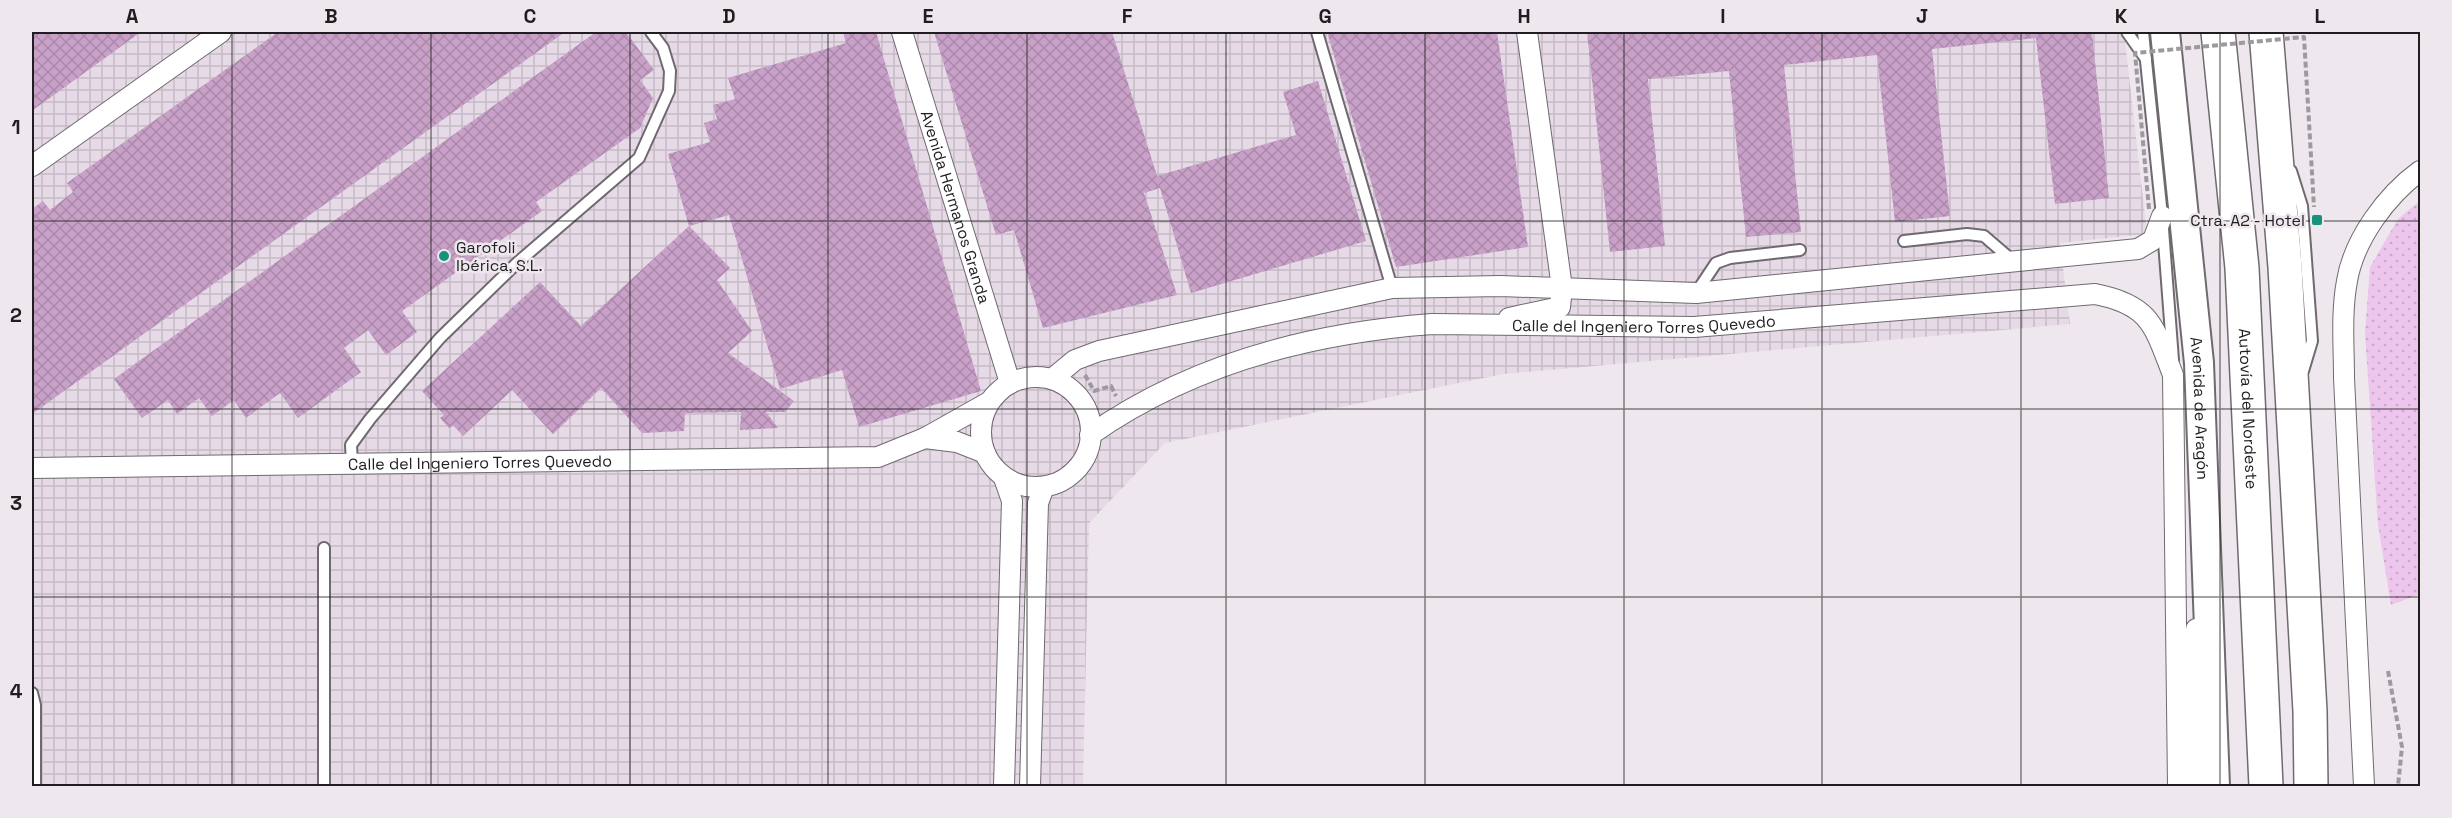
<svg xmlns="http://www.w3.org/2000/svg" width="2452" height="818" font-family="'Space Grotesk',sans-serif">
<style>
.industrial{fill:url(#industrial-grid)}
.grass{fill:url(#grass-dots)}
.building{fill:url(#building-cross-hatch)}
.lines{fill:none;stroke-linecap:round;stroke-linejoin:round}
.lane-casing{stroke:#6f6a6f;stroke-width:14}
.street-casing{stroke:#6f6a6f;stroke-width:22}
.secondary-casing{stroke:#6f6a6f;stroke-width:32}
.highway-casing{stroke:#6f6a6f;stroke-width:36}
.path{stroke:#9e999e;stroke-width:4;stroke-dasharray:6 3;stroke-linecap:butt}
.lane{stroke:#fff;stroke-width:10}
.street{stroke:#fff;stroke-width:20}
.secondary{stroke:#fff;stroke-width:28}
.highway{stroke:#fff;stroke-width:33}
.path-bridge{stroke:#9e999e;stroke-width:4;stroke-dasharray:6 3;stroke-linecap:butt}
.grid{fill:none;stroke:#1f1d1f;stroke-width:1.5;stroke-opacity:0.55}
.poi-dot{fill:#15937b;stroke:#eee8ee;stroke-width:2}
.labels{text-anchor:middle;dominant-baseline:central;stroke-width:5;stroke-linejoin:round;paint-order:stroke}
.street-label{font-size:16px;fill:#1f1d1f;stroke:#eee8ee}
.poi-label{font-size:16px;fill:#1f1d1f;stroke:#eee8ee;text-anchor:end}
.neatline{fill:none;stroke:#1f1d1f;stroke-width:2}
.grid-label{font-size:20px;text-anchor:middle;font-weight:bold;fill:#1f1d1f}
</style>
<defs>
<pattern id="industrial-grid" width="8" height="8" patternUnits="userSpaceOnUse" patternTransform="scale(1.5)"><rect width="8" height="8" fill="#e6dae6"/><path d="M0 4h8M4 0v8" fill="none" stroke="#c5bbc5"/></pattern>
<pattern id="grass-dots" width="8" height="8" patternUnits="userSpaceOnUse" patternTransform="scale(1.5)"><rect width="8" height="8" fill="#edc5ed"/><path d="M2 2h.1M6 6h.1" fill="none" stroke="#cba9cb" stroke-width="1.8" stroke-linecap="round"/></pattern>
<pattern id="building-cross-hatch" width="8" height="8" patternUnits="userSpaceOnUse" patternTransform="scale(1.5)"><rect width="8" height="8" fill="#c8a0c8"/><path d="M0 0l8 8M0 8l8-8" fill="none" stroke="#ab89ab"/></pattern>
</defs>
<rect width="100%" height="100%" fill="#eee8ee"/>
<polygon class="industrial" points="32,32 2124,32 2147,234 2060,243 2070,324 1503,374 1165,443 1089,523 1083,786 32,786"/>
<polygon class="grass" points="2420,201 2420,594 2391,605 2378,525 2365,333 2370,267 2398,219"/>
<g class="building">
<polygon points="32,32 141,32 33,110"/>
<polygon points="278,32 565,32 32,414 32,209 43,201 50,210 73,192 67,183"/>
<polygon points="596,32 626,32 654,70 640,80 653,98 640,128 536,202 542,211 402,311 417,332 386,355 368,330 344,348 361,372 298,418 280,393 246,418 234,400 212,416 199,398 177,414 168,400 142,418 114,379"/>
<polygon points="843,32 876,32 981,391 859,427 842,370 780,389 729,215 689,226 668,154 710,142 704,123 717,119 713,105 735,99 728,78 846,43"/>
<polygon points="934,32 1112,32 1157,176 1296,135 1283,92 1318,81 1366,241 1191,293 1160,188 1144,193 1177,295 1043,328 1014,230 996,235"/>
<polygon points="1327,32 1497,32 1528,247 1396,267"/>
<polygon points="1587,32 2092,32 2109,198 2055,204 2036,38 1932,49 1950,216 1895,222 1877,55 1784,65 1801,232 1746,237 1729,71 1648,79 1665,246 1610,252"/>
<polygon points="689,226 730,268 717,280 752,331 728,353 794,401 785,412 766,412 778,428 740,430 741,412 685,413 684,431 642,433 601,388 553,434 512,390 463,436 453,425 449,428 440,418 444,415 422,391 540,282 581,326"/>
</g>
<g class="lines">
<defs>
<g id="lane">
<polyline points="1317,32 1392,288"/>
<polyline points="2127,32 2146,59"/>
<polyline points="2143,32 2162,216 2173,360"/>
<polyline points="2291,171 2302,206 2312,341 2303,371"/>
<polyline points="1904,241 1967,234 1984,236 2013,261"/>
<polyline points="1696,293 1716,263 1730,258 1800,250"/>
<polyline points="352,463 351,445 370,419 440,338 517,263 639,158 669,91 670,71 663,48 651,32"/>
<polyline points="324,548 324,786"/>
<polyline points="32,693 35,705 35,786"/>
</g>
<g id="street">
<path id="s1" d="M902 32 1010 383"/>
<polyline points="32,166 221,32"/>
<polyline points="1509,318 1560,307 1562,288 1527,32"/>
<circle cx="1036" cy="432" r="55"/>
<polyline points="1052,379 1075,360 1099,351 1392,288 1501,286 1696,293 2138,249 2153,240 2162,216"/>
<path id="s2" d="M1090 435C1191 364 1310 333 1432 324L1694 327 2095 294C2151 305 2154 326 2173 375L2178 786"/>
<polyline points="925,438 957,442 985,453"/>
<path id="s3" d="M32 468 878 457 925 438 989 402"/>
<polyline points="2196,629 2196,786"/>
<polyline points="1004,786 1012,501 1004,478"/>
<polyline points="1030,786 1038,503 1044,487"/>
<path d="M2364 786 2344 378C2344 346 2341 313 2347 281 2354 239 2387 195 2420 171"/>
</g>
<g id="secondary">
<path id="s4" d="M2165 32 2199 363 2215 786"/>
</g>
<g id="highway">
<path id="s5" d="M2218 32 2242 268 2266 786"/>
<polyline points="2266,32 2285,267 2310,711 2311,786"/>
</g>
</defs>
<use href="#lane" class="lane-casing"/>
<use href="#street" class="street-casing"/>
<use href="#secondary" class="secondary-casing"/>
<use href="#highway" class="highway-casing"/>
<g class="path">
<polyline points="1085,375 1094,391 1111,386 1116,396"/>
<polyline points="2388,671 2402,747 2398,786"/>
</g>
<use href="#lane" class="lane"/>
<use href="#street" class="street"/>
<use href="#secondary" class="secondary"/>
<use href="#highway" class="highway"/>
<polyline class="path-bridge" points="2149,209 2135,53 2304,37 2314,207"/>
</g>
<path class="grid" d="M232 32V786M431 32V786M630 32V786M828 32V786M1027 32V786M1226 32V786M1425 32V786M1624 32V786M1822 32V786M2021 32V786M2220 32V786M32 221H2420M32 409H2420M32 597H2420"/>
<g class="poi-dot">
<rect x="2311" y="214" width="12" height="12" rx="3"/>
<circle cx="444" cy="256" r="6"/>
</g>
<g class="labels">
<g class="street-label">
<text stroke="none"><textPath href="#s1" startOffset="183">Avenida Hermanos Granda</textPath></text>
<text stroke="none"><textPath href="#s2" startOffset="576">Calle del Ingeniero Torres Quevedo</textPath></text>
<text stroke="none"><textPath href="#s4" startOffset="378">Avenida de Aragón</textPath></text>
<text stroke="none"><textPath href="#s5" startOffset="378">Autovía del Nordeste</textPath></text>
<text stroke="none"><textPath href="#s3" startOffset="448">Calle del Ingeniero Torres Quevedo</textPath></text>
</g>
<g class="poi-label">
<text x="2305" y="220">Ctra. A2 - Hotel</text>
<text x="456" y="247" text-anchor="start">Garofoli<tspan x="456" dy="18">Ibérica, S.L.</tspan></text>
</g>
</g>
<rect width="2452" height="818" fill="none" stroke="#eee8ee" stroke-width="66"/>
<rect x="33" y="33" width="2386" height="752" class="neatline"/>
<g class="grid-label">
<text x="132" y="23">A</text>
<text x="331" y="23">B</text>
<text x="530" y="23">C</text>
<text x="729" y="23">D</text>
<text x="928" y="23">E</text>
<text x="1127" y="23">F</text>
<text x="1325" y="23">G</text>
<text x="1524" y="23">H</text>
<text x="1723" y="23">I</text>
<text x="1922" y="23">J</text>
<text x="2121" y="23">K</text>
<text x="2320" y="23">L</text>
<text x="16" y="134">1</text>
<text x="16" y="322">2</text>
<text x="16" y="510">3</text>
<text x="16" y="698">4</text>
</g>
</svg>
